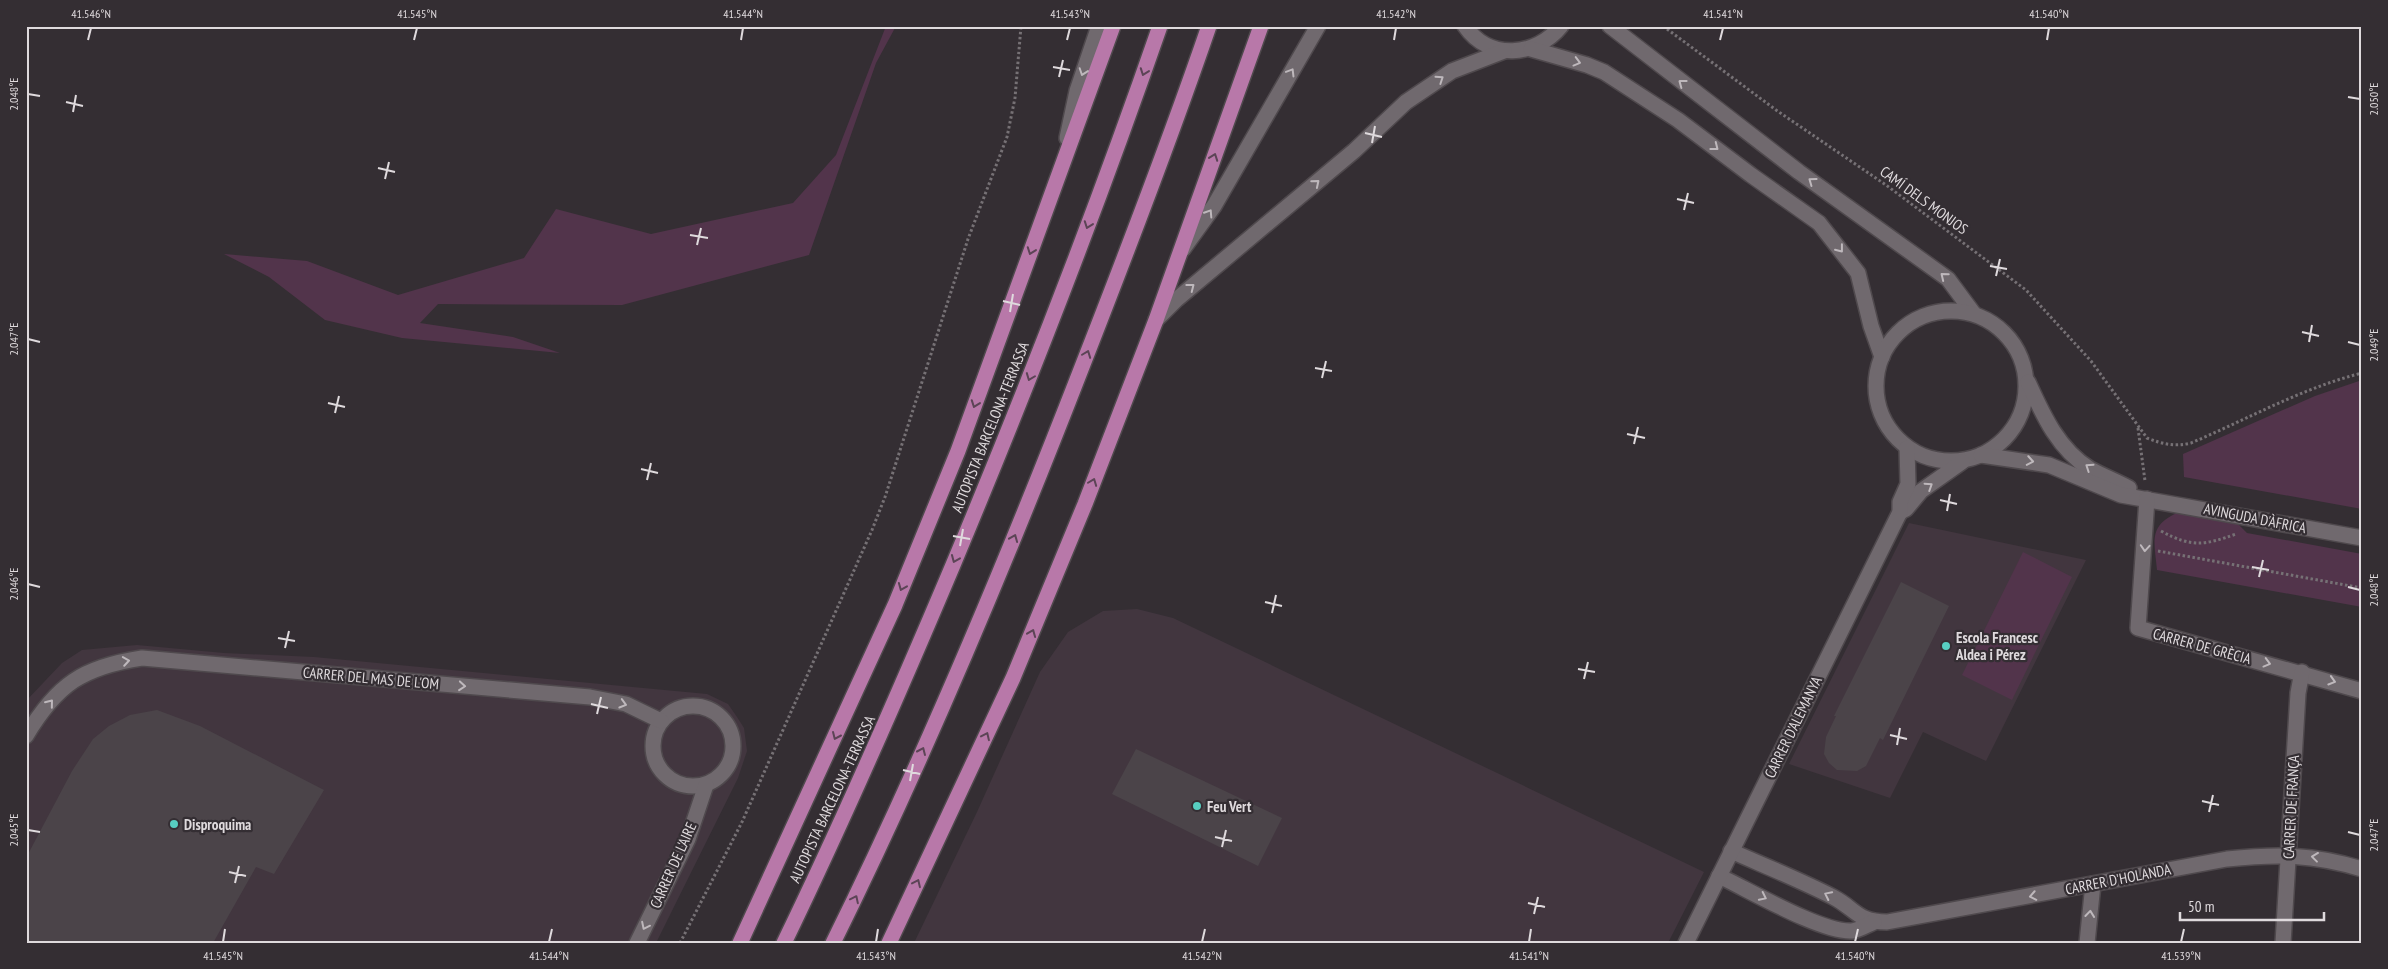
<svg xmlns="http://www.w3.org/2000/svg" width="2388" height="969" font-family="'PT Sans Narrow',sans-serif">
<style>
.built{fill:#42363f}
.green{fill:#52344b}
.building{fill:#4b4449}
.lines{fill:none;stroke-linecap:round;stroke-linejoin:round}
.minor-casing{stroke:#4f494d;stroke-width:18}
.highway-casing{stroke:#4f494d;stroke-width:18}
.path{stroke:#767175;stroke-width:3;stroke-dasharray:2.5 2.5;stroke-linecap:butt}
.minor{stroke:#70696e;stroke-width:15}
.highway{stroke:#b878a9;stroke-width:15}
.oneway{stroke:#beb8bc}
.oneway2{stroke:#5c4456}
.ticks{fill:none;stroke:#dfdadd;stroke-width:2}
.poi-dot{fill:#57cec1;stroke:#342e33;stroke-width:2}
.labels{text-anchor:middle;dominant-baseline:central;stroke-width:4.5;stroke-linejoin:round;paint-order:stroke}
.street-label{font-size:15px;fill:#dfdadd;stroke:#342e33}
.poi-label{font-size:15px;font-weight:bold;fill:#dfdadd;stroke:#342e33;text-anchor:start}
.neatline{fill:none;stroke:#dfdadd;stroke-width:2}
.ticks-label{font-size:12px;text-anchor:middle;fill:#dfdadd}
</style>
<rect width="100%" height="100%" fill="#342e33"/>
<g class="built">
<polygon points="1909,523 2086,560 1986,761 1923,732 1890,798 1789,764"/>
<polygon points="1137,609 1173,618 1704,872 1668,943 914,943 977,812 1040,672 1068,632 1103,611"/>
<polygon points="137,645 224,653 314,657 707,694 728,704 737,717 744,728 747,751 738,778 656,943 26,943 26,701 62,663 82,650"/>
</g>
<g class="green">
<polygon points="886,26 896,26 876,63 809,255 622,305 438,304 420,323 513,337 560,353 402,338 325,320 269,277 224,254 307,261 398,295 524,258 556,209 651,234 793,203 836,155"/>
<polygon points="2362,380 2362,509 2184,477 2183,454 2315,396"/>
<path d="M2181 511 2238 524 2247 533 2362 554V607L2157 570C2154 539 2148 525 2181 511Z"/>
<polygon points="2023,552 2072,577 2012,700 1962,675"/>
</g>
<g class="building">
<polygon points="1901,582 1949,606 1883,740 1880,738 1866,766 1857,771 1837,770 1829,763 1824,754 1826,737 1836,716 1834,716"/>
<polygon points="157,710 200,726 324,790 274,874 256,867 213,943 26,943 26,858 72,771 93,739 109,726 130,715"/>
<polygon points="1136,749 1282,818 1258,866 1112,794"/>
</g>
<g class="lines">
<defs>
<g id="minor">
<path d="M1465 26C1489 61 1536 57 1561 26"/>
<polyline points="1610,26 1799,172 1948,279 1974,314"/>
<polyline points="1531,49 1587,65 1604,72 1678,120 1751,175 1819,223 1858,273 1871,326 1882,357"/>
<polyline points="1067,138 1077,91 1099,26"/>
<polyline points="1183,249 1214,206 1318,26"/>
<circle cx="1951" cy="386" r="75"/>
<polyline points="1156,320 1177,299 1354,151 1406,102 1452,71 1504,51"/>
<path d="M2028 382C2043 415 2058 449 2090 469 2103 476 2116 481 2129 488"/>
<polyline points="1981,455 2049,465 2121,495 2362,538"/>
<polyline points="2147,499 2138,628 2362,691"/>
<polyline points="1900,512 1906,509 1921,491 1962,462"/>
<circle cx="693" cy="746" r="40"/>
<path d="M26 736C57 684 83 667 142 658L590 697 626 704 661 721"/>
<path d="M1731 851C1765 866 1800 880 1833 897 1856 909 1857 922 1887 922L2227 859C2277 854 2313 854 2362 869"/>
<path d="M1719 876C1749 890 1822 933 1852 931 1859 930 1867 925 1874 922"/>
<polyline points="637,943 688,839 706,785"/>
<polyline points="1686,943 1900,512 1900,502 1908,484 1907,448"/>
<polyline points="2087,943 2093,884"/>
<polyline points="2283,943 2298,693 2302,672"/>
</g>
<g id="highway">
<polyline points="740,943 895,605 958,451 1113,26"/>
<path d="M784 943C844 819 899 693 953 565 1027 388 1097 208 1160 26"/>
<path d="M833 943C925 757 1005 565 1080 372 1125 257 1169 143 1209 26"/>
<polyline points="889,943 1013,678 1085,504 1156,320 1261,26"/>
</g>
</defs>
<use href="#minor" class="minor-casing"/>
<use href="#highway" class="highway-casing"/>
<g class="path">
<path d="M1663 26 1776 110 1886 185 2026 290 2091 361 2147 438C2162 444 2175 447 2191 443 2248 419 2302 388 2362 373"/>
<polyline points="2138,428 2145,481"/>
<path d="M2161 531C2192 548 2205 545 2236 534"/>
<polyline points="2158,551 2362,588"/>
<polyline points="680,943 742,822 872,530 885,497 968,239 1007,137 1015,98 1021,26"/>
</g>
<use href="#minor" class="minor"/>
<use href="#highway" class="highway"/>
</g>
<defs><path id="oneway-chevron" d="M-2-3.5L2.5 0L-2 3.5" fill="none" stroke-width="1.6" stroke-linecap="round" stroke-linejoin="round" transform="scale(1.25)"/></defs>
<g class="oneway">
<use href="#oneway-chevron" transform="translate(1577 62) rotate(15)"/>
<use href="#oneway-chevron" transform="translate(1083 72) rotate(109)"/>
<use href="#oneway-chevron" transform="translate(1291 72) rotate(-59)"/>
<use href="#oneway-chevron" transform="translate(1440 79) rotate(-34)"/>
<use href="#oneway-chevron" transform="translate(1682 83) rotate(-143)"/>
<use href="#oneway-chevron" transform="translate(1715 147) rotate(38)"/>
<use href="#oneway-chevron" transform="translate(1812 181) rotate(-144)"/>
<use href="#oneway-chevron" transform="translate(1316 183) rotate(-40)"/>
<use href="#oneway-chevron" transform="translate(1209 213) rotate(-57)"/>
<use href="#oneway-chevron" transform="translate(1840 249) rotate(52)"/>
<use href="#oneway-chevron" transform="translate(1944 276) rotate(-141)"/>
<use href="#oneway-chevron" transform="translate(1191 287) rotate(-38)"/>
<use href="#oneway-chevron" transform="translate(2030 461) rotate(10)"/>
<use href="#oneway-chevron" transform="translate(2089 467) rotate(-146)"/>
<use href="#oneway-chevron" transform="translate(1929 486) rotate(-33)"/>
<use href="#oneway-chevron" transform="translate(2145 548) rotate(94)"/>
<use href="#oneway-chevron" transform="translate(126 661) rotate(-9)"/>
<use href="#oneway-chevron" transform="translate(2267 663) rotate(15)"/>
<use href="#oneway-chevron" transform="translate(2332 681) rotate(17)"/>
<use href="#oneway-chevron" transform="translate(462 686) rotate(5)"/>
<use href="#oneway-chevron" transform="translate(50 703) rotate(-51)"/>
<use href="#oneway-chevron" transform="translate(623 704) rotate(16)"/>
<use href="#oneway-chevron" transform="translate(2315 857) rotate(-173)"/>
<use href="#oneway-chevron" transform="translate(1828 895) rotate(-154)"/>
<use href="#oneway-chevron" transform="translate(2033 896) rotate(169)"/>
<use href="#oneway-chevron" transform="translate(1763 897) rotate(26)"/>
<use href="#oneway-chevron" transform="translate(2090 914) rotate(-84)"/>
<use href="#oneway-chevron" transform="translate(645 926) rotate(116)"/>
</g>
<g class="oneway2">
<use href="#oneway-chevron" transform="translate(1144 72) rotate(110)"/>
<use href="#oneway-chevron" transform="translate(1214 157) rotate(-70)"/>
<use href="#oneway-chevron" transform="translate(1088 225) rotate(110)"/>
<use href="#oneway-chevron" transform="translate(1031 251) rotate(110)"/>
<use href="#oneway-chevron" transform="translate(1087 354) rotate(-69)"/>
<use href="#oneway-chevron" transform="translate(1030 377) rotate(111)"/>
<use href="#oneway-chevron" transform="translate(975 404) rotate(110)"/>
<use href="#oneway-chevron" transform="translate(1093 482) rotate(-69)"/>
<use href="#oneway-chevron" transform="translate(1014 538) rotate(-68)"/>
<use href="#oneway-chevron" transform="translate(955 559) rotate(113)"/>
<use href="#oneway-chevron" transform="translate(902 587) rotate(112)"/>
<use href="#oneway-chevron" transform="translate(1032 633) rotate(-68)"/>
<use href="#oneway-chevron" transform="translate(836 736) rotate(114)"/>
<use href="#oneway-chevron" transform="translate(986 736) rotate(-65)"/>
<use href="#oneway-chevron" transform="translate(922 751) rotate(-66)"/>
<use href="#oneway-chevron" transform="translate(917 883) rotate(-65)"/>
<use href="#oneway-chevron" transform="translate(855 899) rotate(-64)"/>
</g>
<path class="ticks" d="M88 40 91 28M414 40 417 28M741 40 743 28M1067 40 1070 28M1394 40 1396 28M1720 40 1723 28M2047 40 2049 28M1053 67 1070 70M1059 77 1063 60M28 94 40 96M2348 97 2360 99M66 102 83 106M73 112 76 95M1365 133 1382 137M1372 143 1375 126M378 168 395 172M385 179 389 162M1677 199 1694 203M1684 210 1688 193M690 235 708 238M697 245 701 228M1990 266 2007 269M1996 276 2000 259M1003 301 1020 305M1010 312 1013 294M2302 332 2319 336M28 339 40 342M2309 342 2312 325M2348 342 2360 345M1315 368 1332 371M1322 378 1326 361M328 403 345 407M335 413 339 396M1627 434 1645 438M1634 444 1638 427M641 469 658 473M647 480 651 463M1940 500 1957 504M1947 511 1950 494M953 536 970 539M960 546 963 529M2252 567 2269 570M2259 577 2263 560M28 584 40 587M2348 587 2360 590M1265 602 1282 606M1272 613 1276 595M278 638 295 641M285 648 289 631M1578 669 1595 672M1584 679 1588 662M591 704 608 708M597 714 601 697M1890 735 1907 739M1897 745 1900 728M903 770 920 774M910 781 913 764M2202 801 2219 805M2209 812 2213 795M28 830 40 832M2348 832 2360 835M1215 837 1232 841M1222 847 1226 830M229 872 246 876M235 883 239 866M1528 903 1545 907M1534 914 1538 897M223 942 225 929M549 942 552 929M876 942 878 929M1202 942 1205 929M1529 942 1531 929M1855 942 1858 929M2181 942 2184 929"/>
<g class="poi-dot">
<circle cx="1946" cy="646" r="5"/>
<circle cx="1197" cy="806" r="5"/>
<circle cx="174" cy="824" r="5"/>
</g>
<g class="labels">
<g class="street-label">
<text transform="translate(1924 200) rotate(36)">CAMÍ DELS MONJOS</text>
<text transform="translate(990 427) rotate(-68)">AUTOPISTA BARCELONA-TERRASSA</text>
<text transform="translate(2255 518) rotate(11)">AVINGUDA D'ÀFRICA</text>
<text transform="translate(2202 646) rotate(15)">CARRER DE GRÈCIA</text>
<text transform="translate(371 678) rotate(5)">CARRER DEL MAS DE L'OM</text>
<text transform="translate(1793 727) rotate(-64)">CARRER D'ALEMANYA</text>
<text transform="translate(832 799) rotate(-65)">AUTOPISTA BARCELONA-TERRASSA</text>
<text transform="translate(2291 807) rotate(-87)">CARRER DE FRANÇA</text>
<text transform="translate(673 865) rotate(-66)">CARRER DE L'AIRE</text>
<text transform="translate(2118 879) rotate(-11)">CARRER D'HOLANDA</text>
</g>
<g class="poi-label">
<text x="1956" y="637">Escola Francesc<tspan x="1956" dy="17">Aldea i Pérez</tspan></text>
<text x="1207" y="806">Feu Vert</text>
<text x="184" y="824">Disproquima</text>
</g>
</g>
<rect width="2388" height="969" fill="none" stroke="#342e33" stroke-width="55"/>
<path d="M2180 912v8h144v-8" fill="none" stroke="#dfdadd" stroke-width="2.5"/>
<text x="2188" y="912" font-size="15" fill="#dfdadd" stroke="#342e33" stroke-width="4" paint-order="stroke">50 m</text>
<rect x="28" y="28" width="2332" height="914" class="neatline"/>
<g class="ticks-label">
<text x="91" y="18">41.546°N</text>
<text x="417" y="18">41.545°N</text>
<text x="743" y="18">41.544°N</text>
<text x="1070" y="18">41.543°N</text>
<text x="1396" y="18">41.542°N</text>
<text x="1723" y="18">41.541°N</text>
<text x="2049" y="18">41.540°N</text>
<text transform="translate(14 94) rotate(-90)" y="4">2.048°E</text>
<text transform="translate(2374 99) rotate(-90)" y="4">2.050°E</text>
<text transform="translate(14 339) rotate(-90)" y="4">2.047°E</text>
<text transform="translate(2374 345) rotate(-90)" y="4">2.049°E</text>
<text transform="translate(14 584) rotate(-90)" y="4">2.046°E</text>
<text transform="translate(2374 590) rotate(-90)" y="4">2.048°E</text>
<text transform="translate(14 830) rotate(-90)" y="4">2.045°E</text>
<text transform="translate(2374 835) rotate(-90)" y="4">2.047°E</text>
<text x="223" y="960">41.545°N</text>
<text x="549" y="960">41.544°N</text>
<text x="876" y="960">41.543°N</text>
<text x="1202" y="960">41.542°N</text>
<text x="1529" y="960">41.541°N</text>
<text x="1855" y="960">41.540°N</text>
<text x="2181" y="960">41.539°N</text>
</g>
</svg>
